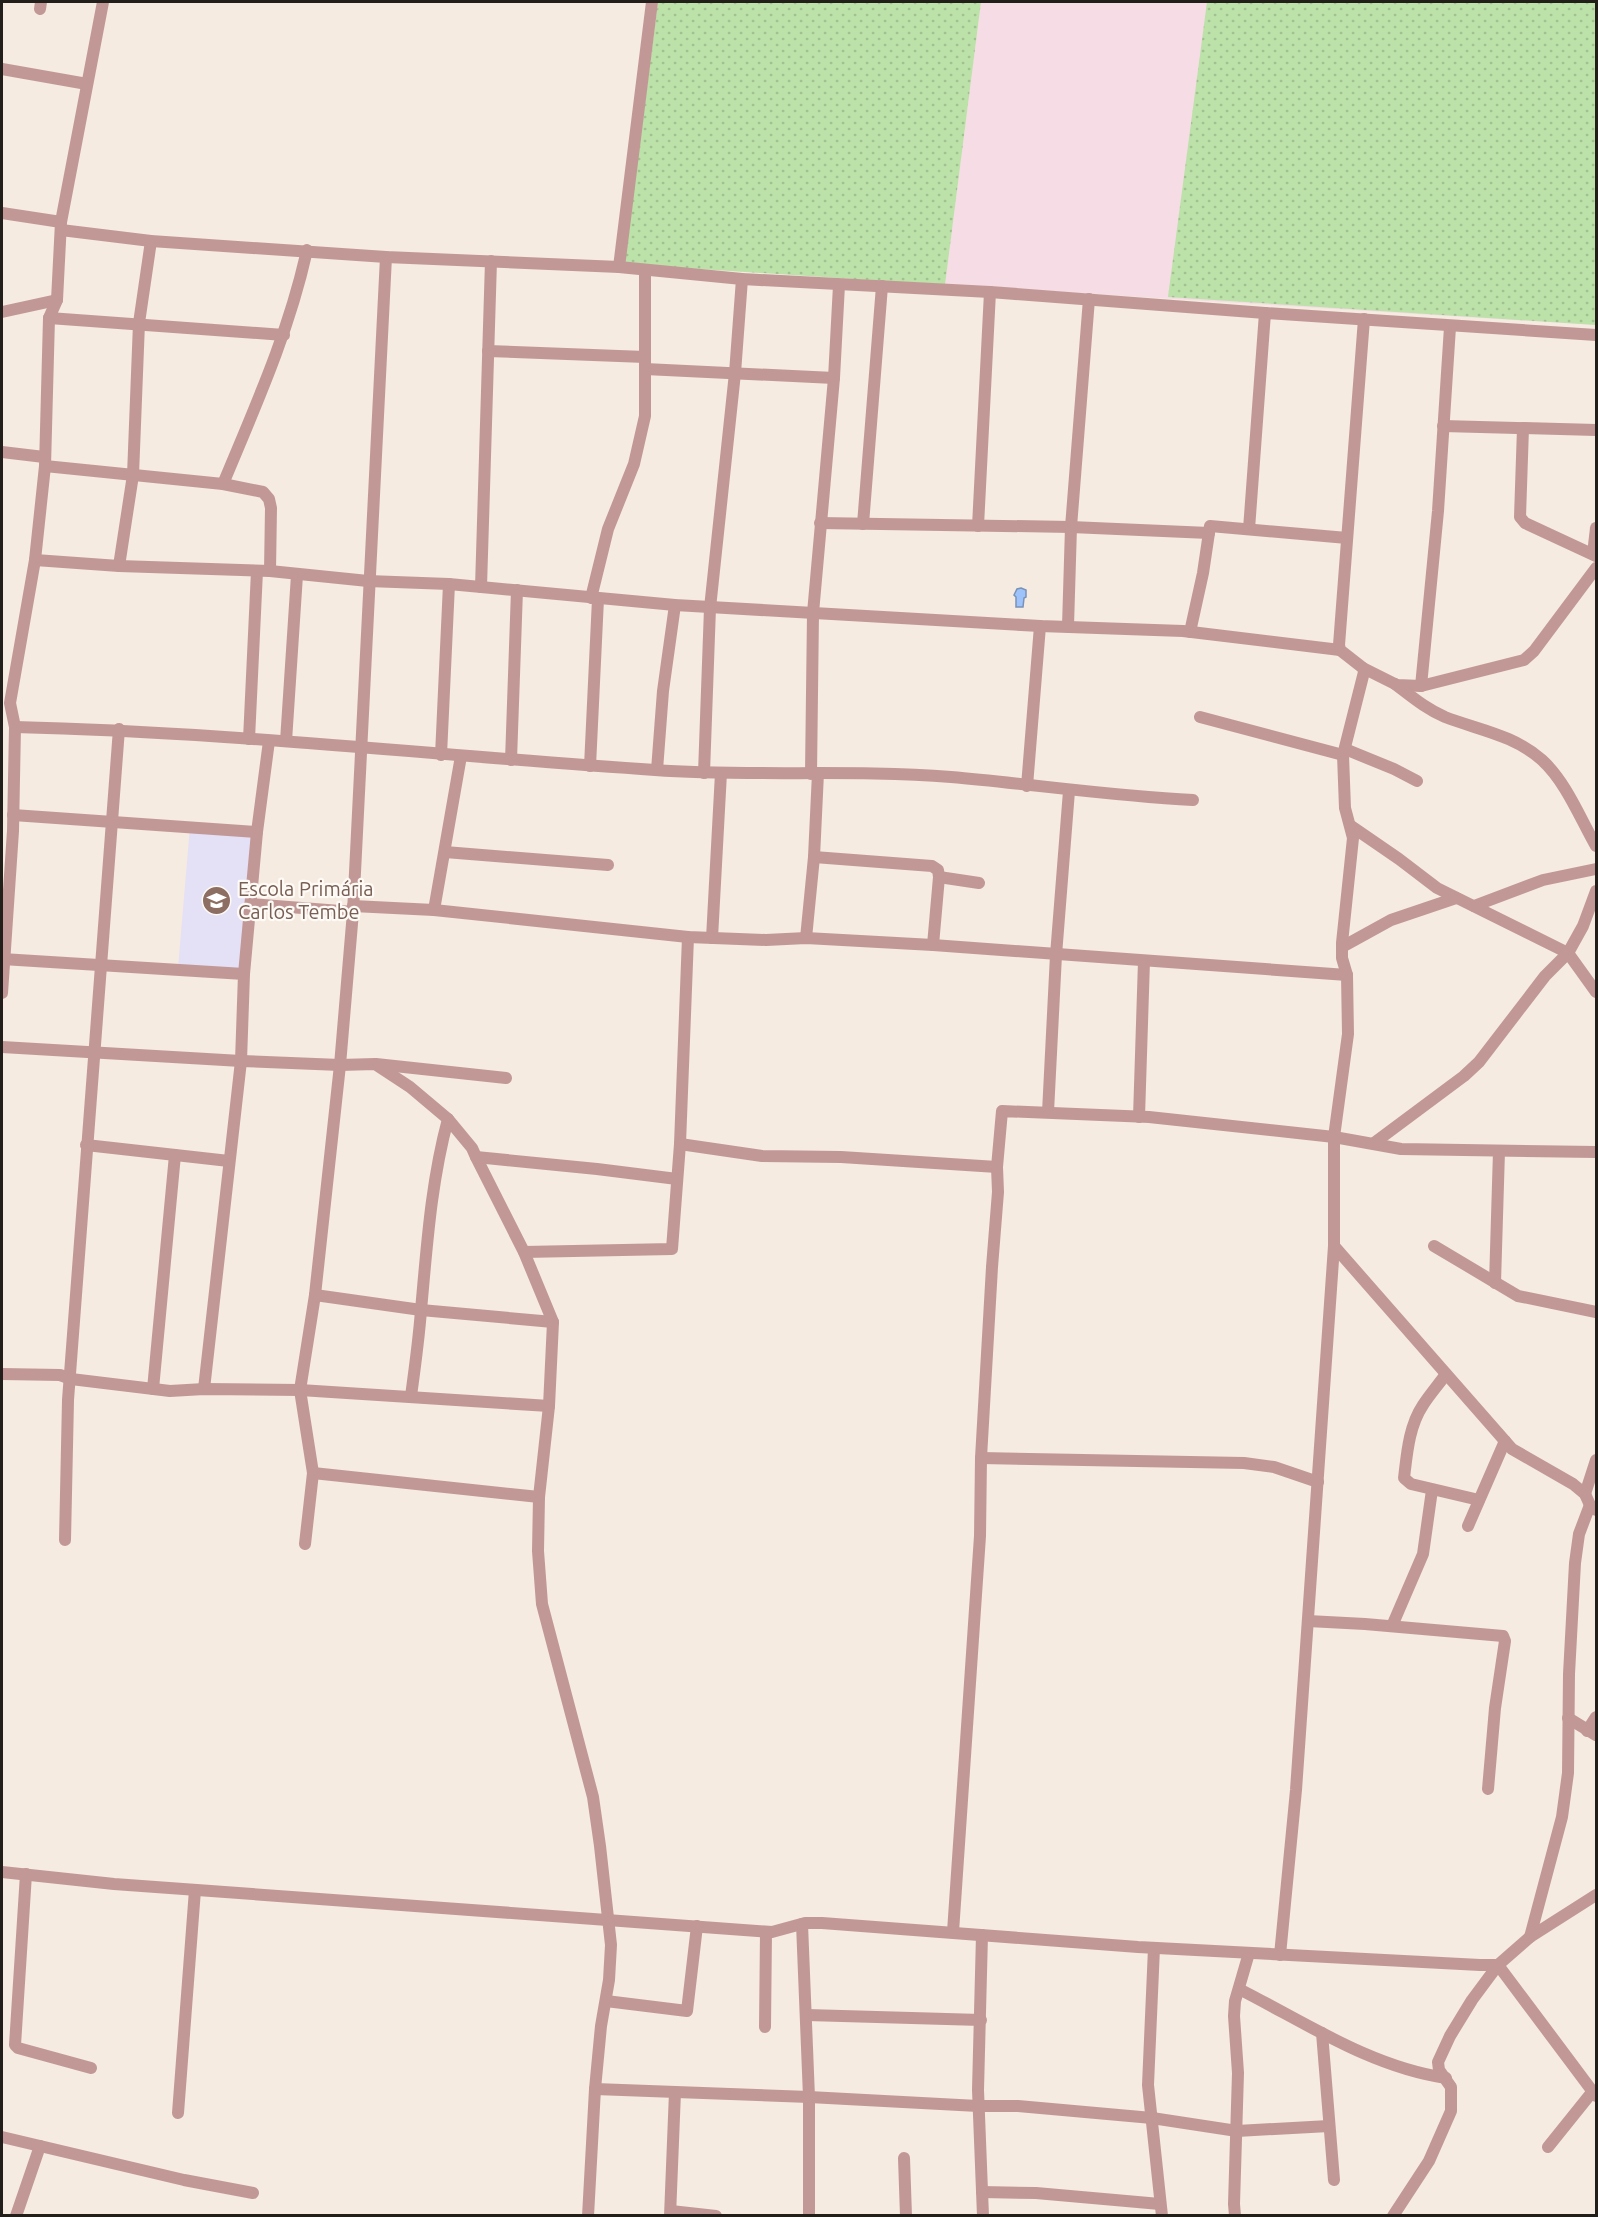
<svg xmlns="http://www.w3.org/2000/svg" width="1598" height="2217" font-family="Ubuntu,sans-serif">
<style>
.industrial{fill:#f5dce5}
.education{fill:#e4e0f6}
.grass{fill:url(#grass-dots)}
.water{fill:#9ec3fb;stroke:#7992b8;stroke-width:1.5}
.lines{fill:none;stroke-linecap:round;stroke-linejoin:round}
.street{stroke:#c29897;stroke-width:12}
.labels{text-anchor:middle;dominant-baseline:central;stroke-width:4.5;stroke-linejoin:round;paint-order:stroke}
.education-label{font-size:20px;fill:#785e54;stroke:#fefaf5;text-anchor:start}
</style>
<defs>
<pattern id="grass-dots" width="8" height="8" patternUnits="userSpaceOnUse" patternTransform="scale(1.5)"><rect width="8" height="8" fill="#bce1a9"/><path d="M2 2h.1M6 6h.1" fill="none" stroke="#a1c191" stroke-width="1.8" stroke-linecap="round"/></pattern>
</defs>
<rect width="100%" height="100%" fill="#f5ebe1"/>
<polygon class="industrial" points="981,2 1596,2 1596,325 945,285"/>
<polygon class="education" points="190,827 257,832 244,974 178,968"/>
<g class="grass">
<polygon points="658,2 981,2 945,285 624,264"/>
<polygon points="1207,2 1596,2 1596,325 1168,297"/>
</g>
<polygon class="water" points="1021,588 1026,590 1026,597 1024,598 1023,607 1016,607 1016,597 1014,595 1017,589"/>
<g class="lines">
<g class="street">
<polyline points="40,9 41,2"/>
<polyline points="2,69 87,84"/>
<polyline points="2,213 61,222"/>
<polyline points="61,230 151,241 386,257 619,267 742,279 990,292 1265,313 1596,335"/>
<polyline points="619,267 652,2"/>
<polyline points="2,312 57,300"/>
<polyline points="49,318 284,335"/>
<polyline points="488,351 645,357"/>
<polyline points="645,369 834,378"/>
<polyline points="1443,426 1596,430"/>
<polyline points="1523,428 1520,517 1525,523 1596,556"/>
<polyline points="2,452 44,457"/>
<polyline points="45,466 223,484 263,492 269,499 271,508 270,571"/>
<path d="M223 484C255 407 289 332 307 250"/>
<polyline points="820,523 1071,527 1209,533"/>
<polyline points="863,524 882,286"/>
<polyline points="978,526 990,292"/>
<polyline points="1249,529 1265,313"/>
<polyline points="1593,554 1596,528"/>
<polyline points="35,560 119,566 270,571 368,581 449,584 675,605 1040,626 1183,631 1340,650"/>
<polyline points="119,566 133,475 139,323 151,241"/>
<polyline points="481,587 491,261"/>
<polyline points="591,598 608,529 634,464 645,416 645,270"/>
<polyline points="1068,626 1071,527 1089,299"/>
<polyline points="1190,632 1203,573 1210,526 1347,538"/>
<polyline points="1363,668 1397,685 1421,686 1524,660 1534,651 1596,568"/>
<path d="M1395 684C1411 696 1426 709 1445 717 1479 730 1514 735 1542 760 1566 782 1580 818 1596 846"/>
<polyline points="1421,686 1438,511 1450,327"/>
<polyline points="1200,717 1343,755"/>
<path d="M15 727C229 732 441 756 655 770 753 777 852 769 951 777 1032 784 1112 796 1193 800"/>
<polyline points="249,739 257,571"/>
<polyline points="286,741 297,575"/>
<polyline points="1345,749 1394,769 1417,781"/>
<polyline points="441,755 449,584"/>
<polyline points="511,760 517,590"/>
<polyline points="590,766 598,599"/>
<polyline points="657,770 663,691 675,605"/>
<polyline points="704,773 710,608 735,373 742,279"/>
<polyline points="811,774 813,613 834,378 839,285"/>
<polyline points="1027,786 1040,626"/>
<polyline points="13,815 257,832"/>
<polyline points="1351,826 1399,859 1437,888 1568,953 1596,992"/>
<polyline points="445,852 608,865"/>
<polyline points="814,857 932,866 938,870 939,877 933,945"/>
<polyline points="939,877 979,883"/>
<polyline points="251,904 353,912"/>
<polyline points="353,906 434,910 688,937 766,940 806,938 933,945 1347,975"/>
<polyline points="1474,906 1543,880 1596,869"/>
<polyline points="434,910 461,756"/>
<polyline points="712,938 721,773"/>
<polyline points="806,938 814,857 818,773"/>
<polyline points="1342,947 1391,920 1456,898"/>
<polyline points="2,959 244,974"/>
<polyline points="2,993 13,831 15,727 10,703 35,560 45,466 49,318 57,300 61,222 103,2"/>
<polyline points="2,1047 241,1061 340,1065 375,1064 410,1087 448,1119 472,1148 476,1157 524,1252 553,1322 549,1406 539,1497 538,1551 542,1604 593,1797 600,1846 611,1945 609,1980 601,2026 595,2089 588,2216"/>
<polyline points="376,1064 506,1078"/>
<polyline points="1048,1112 1056,955 1069,791"/>
<polyline points="1139,1117 1144,961"/>
<polyline points="1374,1143 1464,1076 1479,1062 1545,976 1568,953 1583,926 1596,891"/>
<polyline points="680,1144 762,1156 841,1157 997,1167"/>
<polyline points="86,1145 229,1161"/>
<polyline points="476,1157 597,1169 677,1179"/>
<polyline points="1334,1246 1512,1449 1573,1484 1585,1494 1590,1505 1596,1510"/>
<polyline points="1434,1246 1518,1296 1596,1312"/>
<polyline points="524,1252 672,1249 680,1144 688,937"/>
<polyline points="1495,1283 1499,1151"/>
<polyline points="315,1295 421,1310 553,1322"/>
<polyline points="2,1374 60,1375 71,1379 170,1391 204,1389 300,1390 549,1406"/>
<path d="M1446 1374C1439 1384 1430 1394 1423 1405 1409 1426 1407 1453 1404 1478L1411 1484 1479 1500"/>
<polyline points="153,1389 175,1155"/>
<polyline points="204,1389 241,1061 244,974 257,832 269,741"/>
<path d="M411 1396C415 1367 419 1338 421 1310 427 1245 431 1182 448 1119"/>
<polyline points="981,1458 1244,1463 1274,1467 1318,1482"/>
<polyline points="313,1473 539,1497"/>
<polyline points="1585,1494 1596,1460"/>
<polyline points="1468,1526 1505,1441"/>
<polyline points="65,1540 68,1400 119,729"/>
<polyline points="305,1544 313,1473 300,1390 315,1295 340,1065 353,912 386,257"/>
<polyline points="1308,1621 1365,1624 1503,1636 1505,1641 1495,1708 1488,1789"/>
<polyline points="1392,1626 1423,1554 1432,1490"/>
<polyline points="1568,1718 1596,1735"/>
<polyline points="1587,1731 1596,1717"/>
<polyline points="2,1872 114,1884 772,1932 805,1923 822,1923 1138,1947 1480,1965 1498,1965 1596,2096"/>
<polyline points="26,1874 15,2045 18,2048 91,2068"/>
<polyline points="802,1924 809,2097 809,2216"/>
<polyline points="953,1932 980,1536 981,1458 992,1267 998,1192 997,1167 1002,1111 1149,1117 1334,1137 1401,1149 1596,1152"/>
<polyline points="982,1935 978,2090 983,2216"/>
<polyline points="1530,1937 1562,1817 1568,1773 1569,1674 1575,1563 1579,1534 1590,1505"/>
<polyline points="1154,1948 1148,2085 1162,2216"/>
<polyline points="1280,1955 1296,1790 1334,1246 1334,1137 1348,1034 1347,975 1342,958 1342,943 1353,838 1345,808 1343,755 1364,672 1363,668 1340,650 1339,645 1364,319"/>
<path d="M1239 1989C1306 2023 1371 2067 1446 2078"/>
<polyline points="606,2001 687,2011 697,1926"/>
<polyline points="807,2015 981,2020"/>
<polyline points="765,2027 766,1932"/>
<polyline points="1322,2033 1334,2180"/>
<polyline points="595,2089 809,2097 978,2106 1018,2106 1152,2118 1237,2131 1329,2126"/>
<polyline points="178,2113 195,1890"/>
<polyline points="2,2137 184,2180 253,2193"/>
<polyline points="1548,2147 1593,2091"/>
<polyline points="904,2158 906,2216"/>
<polyline points="982,2192 1036,2193 1160,2204"/>
<polyline points="671,2211 716,2216"/>
<polyline points="16,2216 40,2146"/>
<polyline points="670,2216 675,2092"/>
<polyline points="1235,2216 1234,2204 1238,2073 1234,2016 1235,2001 1249,1953"/>
<polyline points="1393,2216 1429,2161 1451,2111 1451,2087 1439,2070 1438,2062 1450,2036 1472,2000 1498,1965 1530,1937 1596,1895"/>
</g>
</g>
<defs>
<symbol id="school-disc" viewBox="-11 -11 22 22"><circle r="9.5" fill="#8d6e63" stroke="#fefaf5"/><path d="M0-5L7-2L0 1L-7-2ZM-4 1L0 2.5L4 1V4Q0 6-4 4Z" fill="#fff"/></symbol>
</defs>
<g fill-rule="evenodd">
<use href="#school-disc" x="200" y="884" width="33" height="33"/>
</g>
<g class="labels">
<g class="education-label">
<text x="238" y="888">Escola Primária<tspan x="238" dy="23">Carlos Tembe</tspan></text>
</g>
</g>
<rect width="1598" height="2217" fill="none" stroke="#221e1a" stroke-width="6"/>
</svg>
